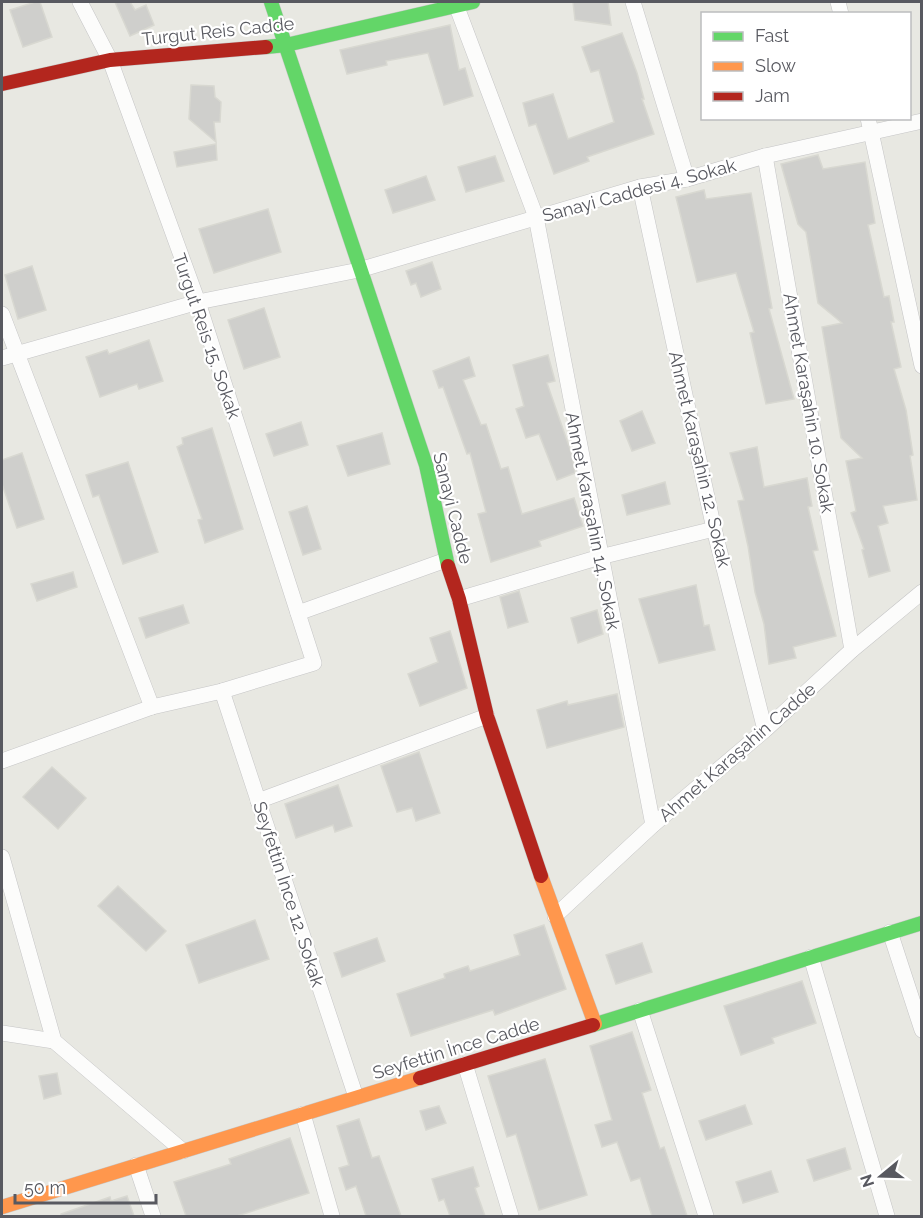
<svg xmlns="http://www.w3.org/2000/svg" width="923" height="1218" font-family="Raleway,sans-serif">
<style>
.building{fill:#cfcfcc;stroke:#d8d8d1;stroke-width:1.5}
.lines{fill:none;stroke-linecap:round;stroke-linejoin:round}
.street-casing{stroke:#c5c5c6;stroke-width:16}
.fast-casing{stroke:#c7c7c7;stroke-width:15}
.slow-casing{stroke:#c7c7c7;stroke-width:15}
.jam-casing{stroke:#c7c7c7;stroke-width:15}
.street{stroke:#fcfcfb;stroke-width:15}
.fast{stroke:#63d668;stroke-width:14}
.slow{stroke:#ff974d;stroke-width:14}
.jam{stroke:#b3261e;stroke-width:14}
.labels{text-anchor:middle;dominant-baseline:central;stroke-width:4.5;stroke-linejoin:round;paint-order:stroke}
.street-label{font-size:18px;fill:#585960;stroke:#fff}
</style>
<rect width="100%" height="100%" fill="#e8e8e2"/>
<g class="building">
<polygon points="35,2 40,2 52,37 23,47 10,10"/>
<polygon points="115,2 130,2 135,10 146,5 154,25 130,36"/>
<polygon points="573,2 608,2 611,25 575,20"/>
<polygon points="450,25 459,70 465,68 473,96 444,105 428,53 386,61 387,65 347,74 340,50"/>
<polygon points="622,33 637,73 644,99 642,99 654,134 587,157 589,161 554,174 536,124 529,126 523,103 553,94 568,139 614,122 599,70 591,72 582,47"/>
<polygon points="191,85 214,86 215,97 221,102 220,122 214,122 216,142 189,119"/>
<polygon points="216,144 217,160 177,167 174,152"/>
<polygon points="818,155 823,169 865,162 875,223 868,225 884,297 889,296 894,322 891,322 901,367 894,369 906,410 913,455 910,456 917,500 883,506 888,523 878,526 890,571 869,577 862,550 864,549 851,513 856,511 846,461 862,458 841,438 822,327 842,323 818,303 806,232 798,224 781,164"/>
<polygon points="495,156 504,181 466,192 458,167"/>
<polygon points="426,176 435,200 393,213 385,190"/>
<polygon points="704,190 706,199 751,193 772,308 769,309 794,399 766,404 750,333 754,332 736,273 697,282 676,197"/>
<polygon points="268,209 281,252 214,273 199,229"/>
<polygon points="432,262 441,289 421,297 416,283 411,285 406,271"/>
<polygon points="32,266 46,310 18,319 5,275"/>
<polygon points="264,308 280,357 244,369 228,320"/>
<polygon points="149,340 163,381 139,389 137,384 100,397 86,357 107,350 109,354"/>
<polygon points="548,355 555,381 547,383 572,455 575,473 557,480 539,434 526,438 516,409 524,406 513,365"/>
<polygon points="469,357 475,376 463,380 481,425 486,424 501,469 508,467 522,514 574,498 583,526 539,541 541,546 491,562 478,514 486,512 470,453 467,454 443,387 439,388 433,371"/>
<polygon points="642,411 655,443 632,451 620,421"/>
<polygon points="301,422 308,445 274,456 266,434"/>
<polygon points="212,428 243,529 205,543 198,520 202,519 177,447 183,444 182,438"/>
<polygon points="382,433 390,464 348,476 337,446"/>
<polygon points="757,447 764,487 807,478 812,506 808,507 818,550 813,551 836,636 793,647 796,658 769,664 764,624 755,592 748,546 738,501 744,500 730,453"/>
<polygon points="22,453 44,519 17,528 2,484 2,460"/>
<polygon points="128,462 158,552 123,564 99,495 93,497 86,475"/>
<polygon points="665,482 670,504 627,515 622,495"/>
<polygon points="307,506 321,549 303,555 289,512"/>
<polygon points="73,572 77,587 37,601 31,584"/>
<polygon points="696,585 704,626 709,625 715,650 659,663 639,599"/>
<polygon points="519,591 528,622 508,628 500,597"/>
<polygon points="183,605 189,623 146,638 139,618"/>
<polygon points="597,610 603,634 578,643 571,618"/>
<polygon points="450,631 467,688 420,706 408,674 438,662 430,638"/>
<polygon points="617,694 624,727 547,748 537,710 567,701 568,705"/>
<polygon points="419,752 440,813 416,821 412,808 397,812 381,766"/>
<polygon points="52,767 86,798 58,829 23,797"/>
<polygon points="338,785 352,826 335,832 333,825 296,838 285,804"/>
<polygon points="118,886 166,931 146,951 98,906"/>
<polygon points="255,920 269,959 199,983 186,945"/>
<polygon points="544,925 566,989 495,1015 493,1010 411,1036 397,994 445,978 444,974 468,966 470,971 520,955 514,935"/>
<polygon points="377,938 385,961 342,977 334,953"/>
<polygon points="642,943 652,972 616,984 606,955"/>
<polygon points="802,981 816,1023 772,1038 774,1043 741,1055 724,1006"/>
<polygon points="632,1032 651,1090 642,1093 660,1149 664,1147 687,1216 652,1216 640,1178 631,1181 617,1142 602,1147 595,1125 612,1120 590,1046"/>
<polygon points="545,1059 587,1195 539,1210 516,1134 507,1137 488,1076"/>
<polygon points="57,1073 61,1094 44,1099 39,1076"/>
<polygon points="745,1105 752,1124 706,1140 699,1121"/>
<polygon points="439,1106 446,1123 426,1130 420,1111"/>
<polygon points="359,1119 372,1158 379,1156 401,1216 366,1216 356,1186 346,1190 339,1168 349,1165 337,1126"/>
<polygon points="290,1138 309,1193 237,1216 186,1216 174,1182 231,1164 229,1159"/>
<polygon points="845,1148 851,1169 814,1181 807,1160"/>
<polygon points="473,1167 479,1186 475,1188 485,1216 450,1216 444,1199 439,1201 432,1179"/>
<polygon points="771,1171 778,1192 743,1203 736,1182"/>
<polygon points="127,1196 134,1216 61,1216 61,1214 110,1197 111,1201"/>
</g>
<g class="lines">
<defs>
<g id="street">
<polyline points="455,2 536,217 653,825"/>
<polyline points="633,2 687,179"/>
<polyline points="838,2 841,14"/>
<polyline points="868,118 922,366"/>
<polyline points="765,156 852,650"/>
<polyline points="640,187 714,529 765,730"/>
<polyline points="2,314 152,707"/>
<polyline points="2,358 198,302 359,270 640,187 687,179 765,156 922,121"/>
<polyline points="459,599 600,557 714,529"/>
<polyline points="298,613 446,560"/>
<polyline points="222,691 356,1097"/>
<polyline points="2,761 152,707 222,691 314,663 198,302 110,60 80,2"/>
<polyline points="258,801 487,716"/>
<polyline points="2,857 54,1041 183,1151"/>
<polyline points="555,916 653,825 765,730 852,650 922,592"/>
<polyline points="890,932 922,1030"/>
<polyline points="811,957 887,1216"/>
<polyline points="640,1010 706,1216"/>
<polyline points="2,1033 54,1041"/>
<polyline points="465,1064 511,1216"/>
<polyline points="303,1114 332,1216"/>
<polyline points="136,1165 153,1216"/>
</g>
<g id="fast">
<polyline points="271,2 426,465 448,566"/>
<polyline points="266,47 286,45 473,2"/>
<polyline points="593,1025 922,923"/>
</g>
<g id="slow">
<polyline points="541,876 595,1024"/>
<polyline points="2,1207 420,1078"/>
</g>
<g id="jam">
<polyline points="2,84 110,60 266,47"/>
<polyline points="448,566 459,599 487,716 541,876"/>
<polyline points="420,1078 593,1025"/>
</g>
</defs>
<use href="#street" class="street-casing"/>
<use href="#fast" class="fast-casing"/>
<use href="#slow" class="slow-casing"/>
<use href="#jam" class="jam-casing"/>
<use href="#street" class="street"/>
<use href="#fast" class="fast"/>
<use href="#slow" class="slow"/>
<use href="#jam" class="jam"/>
</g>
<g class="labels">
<g class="street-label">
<text transform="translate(218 31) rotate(-6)">Turgut Reis Cadde</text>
<text transform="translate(639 190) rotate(-15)">Sanayi Caddesi 4. Sokak</text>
<text transform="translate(207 336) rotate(71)">Turgut Reis 15. Sokak</text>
<text transform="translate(809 403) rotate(80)">Ahmet Karaşahin 10. Sokak</text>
<text transform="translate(700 459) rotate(77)">Ahmet Karaşahin 12. Sokak</text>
<text transform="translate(453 508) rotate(76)">Sanayi Cadde</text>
<text transform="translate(593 521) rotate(79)">Ahmet Karaşahin 14. Sokak</text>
<text transform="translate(737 752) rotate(-41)">Ahmet Karaşahin Cadde</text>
<text transform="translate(289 894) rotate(72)">Seyfettin İnce 12. Sokak</text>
<text transform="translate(456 1048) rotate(-17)">Seyfettin İnce Cadde</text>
</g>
</g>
<rect width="923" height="1218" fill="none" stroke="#585960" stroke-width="6"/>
<rect x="701" y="12" width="210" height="108" fill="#ffffff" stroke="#bcbdbf" stroke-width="1.5"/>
<rect x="713" y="32" width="30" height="9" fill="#63d668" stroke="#bcbdbf" stroke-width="1.5"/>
<text x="755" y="42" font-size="18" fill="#585960">Fast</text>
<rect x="713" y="62" width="30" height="9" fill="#ff974d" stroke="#bcbdbf" stroke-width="1.5"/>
<text x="755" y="72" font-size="18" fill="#585960">Slow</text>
<rect x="713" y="92" width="30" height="9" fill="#b3261e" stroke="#bcbdbf" stroke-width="1.5"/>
<text x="755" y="102" font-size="18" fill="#585960">Jam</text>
<g transform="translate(881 1176) rotate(251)" stroke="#ffffff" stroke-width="4.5" paint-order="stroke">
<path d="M0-4.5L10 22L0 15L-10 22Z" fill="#585960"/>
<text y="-9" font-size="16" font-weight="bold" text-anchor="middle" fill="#585960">N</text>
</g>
<path d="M15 1194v9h141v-9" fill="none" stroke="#585960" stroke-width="3"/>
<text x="24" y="1194" font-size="18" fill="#585960" stroke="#ffffff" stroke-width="4.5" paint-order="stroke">50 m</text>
</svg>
